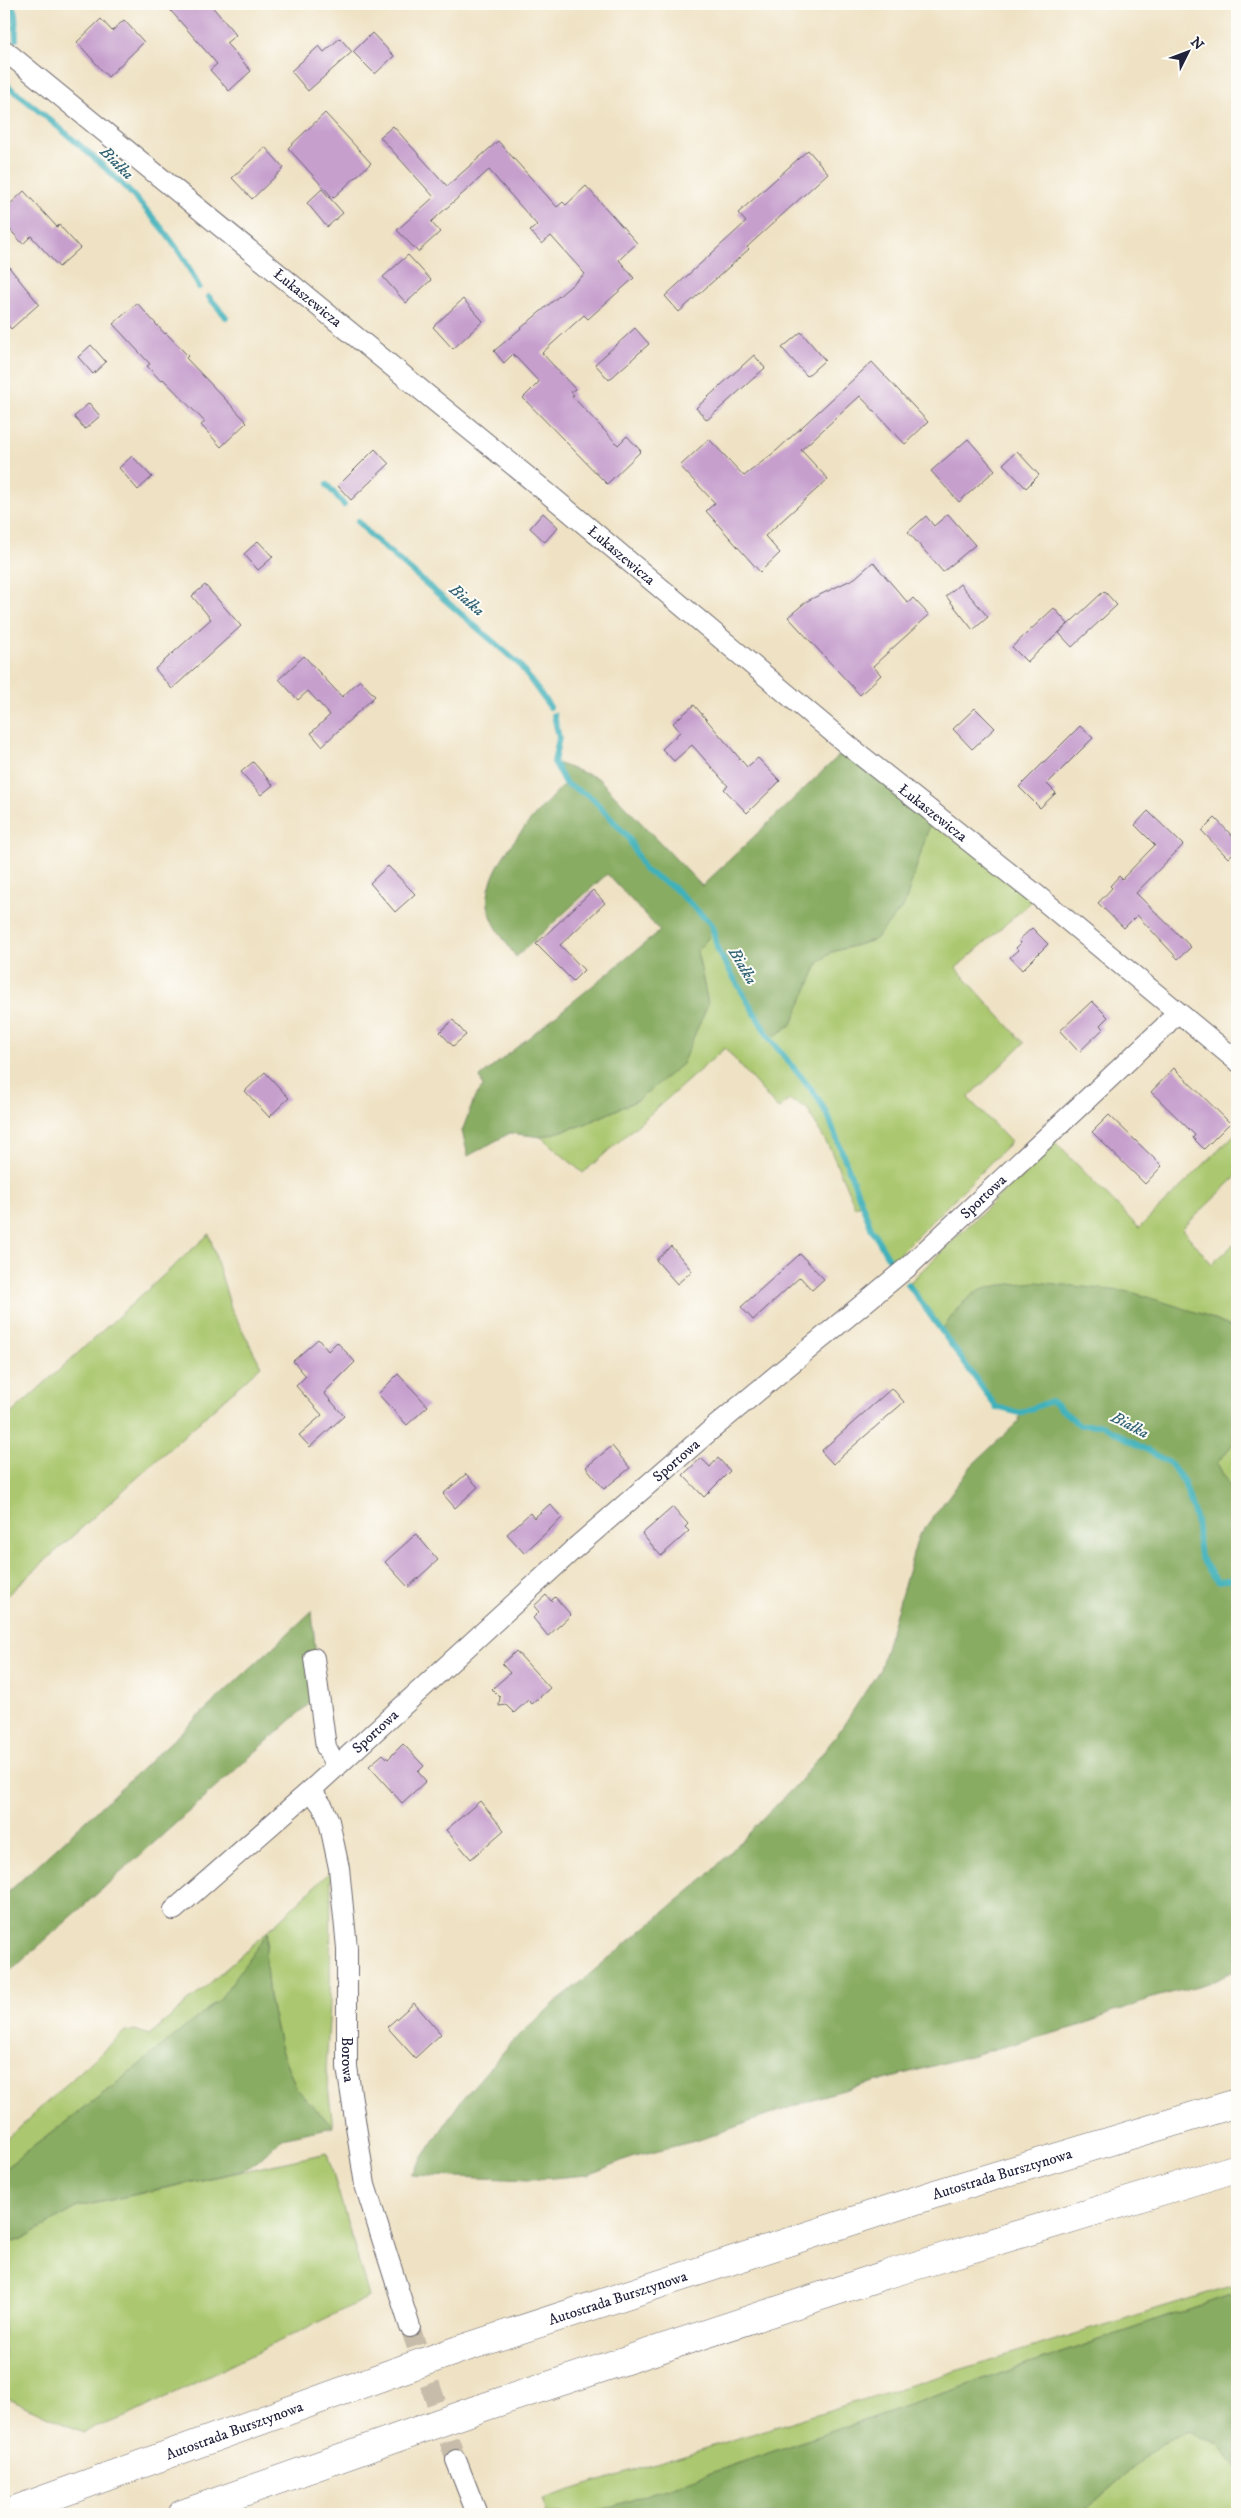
<svg xmlns="http://www.w3.org/2000/svg" width="1241" height="2518" font-family="'IM FELL DW Pica',serif">
<style>
.green{fill:#abc86f;stroke:#667555}
.forest{fill:#88ac62;stroke:#55674e}
.lines{fill:none;stroke-linecap:round;stroke-linejoin:round}
.stream{stroke:#40b1ba;stroke-width:6}
.building{fill:#c69fcd}
.minor-tunnel{stroke:#c6bca9;stroke-width:20;stroke-dasharray:20 10;stroke-linecap:butt}
.minor-casing{stroke:#6a656b;stroke-width:22}
.motorway-casing{stroke:#6a656b;stroke-width:29}
.minor{stroke:#fff;stroke-width:20}
.motorway{stroke:#fff;stroke-width:28}
.motorway-bridge-casing{stroke:#6a656b;stroke-width:29;stroke-linecap:butt}
.motorway-bridge{stroke:#fff;stroke-width:28}
.labels{text-anchor:middle;dominant-baseline:central;stroke-width:4;stroke-linejoin:round;paint-order:stroke}
.street-label{font-size:15px;fill:#22223b;stroke:#fdfcf7}
.water-label{font-size:16px;font-style:italic;fill:#306274;stroke:#fdfcf7}
</style>
<rect width="100%" height="100%" fill="#fdfcf7"/>
<filter id="ink" filterUnits="userSpaceOnUse"><feTurbulence type="fractalNoise" baseFrequency=".02" numOctaves="2"/><feDisplacementMap in="SourceGraphic" scale="10" xChannelSelector="R" yChannelSelector="G"/><feConvolveMatrix kernelMatrix="1 2 1 2 8 2 1 2 1" color-interpolation-filters="sRGB"/></filter>
<filter id="wash" filterUnits="userSpaceOnUse"><feTurbulence type="fractalNoise" baseFrequency=".0096" numOctaves="4" result="noise"/><feDisplacementMap in="SourceGraphic" scale="20" xChannelSelector="R" yChannelSelector="G"/><feGaussianBlur stdDeviation="1.12" result="paint"/><feColorMatrix in="noise" values="0 0 0 0 0 0 0 0 0 0 0 0 0 0 0 0 0 1.4 0 .05"/><feComposite in="paint" operator="in"/></filter>
<g filter="url(#wash)">
<rect width="100%" height="100%" fill="#efe2c4"/>
<g class="green">
<polygon points="933,814 1038,896 956,968 1024,1043 968,1098 1011,1142 891,1262 872,1230 861,1203 855,1207 831,1151 806,1107 789,1100 778,1109 725,1048 583,1173 541,1137 583,1125 638,1100 708,1004 697,951 708,938 712,925 718,951 769,1038 792,1024 819,962 832,952 874,940 904,906"/>
<polygon points="1237,1132 1237,1176 1182,1229 1212,1264 1233,1245 1237,1250 1237,1330 1202,1314 962,1302 942,1330 908,1284 1055,1142 1139,1228"/>
<polygon points="209,1234 231,1308 261,1366 4,1598 4,1420"/>
<polygon points="1237,1439 1237,1502 1217,1463"/>
<path d="M331 1871 330 2003 326 2070 333 2127 296 2088 281 2050 269 1997 265 1957 268 1933 221 1999 113 2086 4 2169V2141L123 2033 135 2030 149 2035C212 1983 272 1928 331 1871Z"/>
<polygon points="327,2153 369,2297 126,2417 83,2432 4,2397 4,2244 20,2240 78,2207"/>
<polygon points="1237,2284 1237,2293 590,2514 547,2514 542,2499"/>
<polygon points="1189,2432 1218,2444 1237,2469 1237,2514 1081,2514 1160,2444"/>
</g>
<g class="forest">
<path d="M849 746 933 814 904 906 874 940 832 952 819 962 792 1024 770 1039 718 951 712 926 708 938 697 951 708 1004 682 1064 638 1100 583 1125 541 1137 510 1133 468 1156 462 1131 475 1097 483 1087 480 1077 660 931 607 874 516 957C505 941 485 916 488 896 492 857 539 811 565 783L554 762 598 778 702 886Z"/>
<path d="M1036 1282 1131 1292 1202 1314 1237 1330V1439L1217 1463 1237 1502V1969L1209 1983 1148 1999 1076 2027 822 2096 699 2140 631 2157 588 2175 529 2180 411 2175 460 2102 511 2043 555 2003 706 1877 797 1784 837 1735 880 1669 918 1537 972 1465 1018 1422 1020 1414 996 1407 942 1330C975 1283 981 1287 1036 1282Z"/>
<polygon points="312,1611 319,1695 4,1977 4,1896"/>
<polygon points="268,1932 265,1957 269,1997 281,2050 296,2088 333,2127 282,2138 258,2161 241,2171 78,2207 20,2240 4,2244 4,2169 113,2086 220,1999"/>
<polygon points="1237,2293 1237,2469 1218,2444 1189,2432 1160,2444 1081,2514 590,2514"/>
</g>
<g class="lines">
<g class="stream">
<polyline points="11,4 15,12 16,39"/>
<path d="M5 71 7 85C68 135 132 184 178 250 186 261 192 274 199 287"/>
<polyline points="209,297 226,317"/>
<polyline points="327,485 344,505"/>
<polyline points="358,521 371,536 519,664 550,707"/>
<polyline points="554,715 559,738 554,762 565,783 592,798 628,837 644,870 673,887 712,925 718,951 770,1039 816,1095 829,1118 872,1230 891,1262"/>
<polyline points="908,1284 996,1407 1020,1413 1051,1401 1080,1425 1102,1425 1170,1463 1184,1482 1196,1520 1200,1557 1217,1581 1237,1579"/>
</g>
</g>
<g id="blocks">
<g class="building">
<polygon points="165,4 210,4 236,35 226,43 251,71 229,91 210,70 217,64"/>
<polygon points="101,19 112,31 124,20 144,42 108,77 77,42"/>
<polygon points="372,33 394,56 375,74 353,52"/>
<polygon points="340,38 352,52 308,91 291,71 319,46 324,52"/>
<polygon points="325,113 371,163 333,198 288,148"/>
<polygon points="393,126 447,186 498,141 557,207 563,202 566,205 586,186 637,243 619,260 634,278 588,319 584,315 542,353 575,389 571,392 574,395 572,396 618,445 627,436 641,451 607,484 523,398 539,382 513,354 504,363 494,351 585,274 551,236 542,244 530,231 537,225 489,170 431,222 440,232 418,252 397,230 434,197 380,137"/>
<polygon points="265,147 284,168 252,199 232,178"/>
<polygon points="808,150 828,173 747,247 749,249 679,312 665,296 746,222 738,213"/>
<polygon points="322,189 343,213 327,227 307,203"/>
<polygon points="24,191 57,227 59,225 80,248 59,267 31,236 23,244 4,223 4,210"/>
<polygon points="408,255 431,280 406,303 383,277"/>
<polygon points="4,261 39,304 11,329 4,320"/>
<polygon points="463,299 483,321 453,349 433,327"/>
<polygon points="137,303 165,334 166,333 188,356 186,358 247,422 221,447 201,425 205,422 163,379 161,381 147,366 150,364 113,324"/>
<polygon points="635,328 649,344 609,380 595,364"/>
<polygon points="801,332 825,360 807,376 782,348"/>
<polygon points="91,345 106,362 93,374 78,357"/>
<polygon points="754,355 765,368 707,420 696,408"/>
<polygon points="872,362 928,422 905,444 860,396 801,450 828,479 765,536 780,553 760,572 706,511 715,503 680,466 709,439 744,476 776,451"/>
<polygon points="89,403 100,416 85,429 74,417"/>
<polygon points="968,439 995,470 959,502 931,471"/>
<polygon points="375,449 389,464 351,500 338,486"/>
<polygon points="1017,451 1039,475 1026,488 1003,464"/>
<polygon points="132,456 152,477 138,490 119,468"/>
<polygon points="543,513 558,527 545,542 530,528"/>
<polygon points="948,514 975,545 943,572 908,532 926,516 934,526"/>
<polygon points="258,541 273,557 258,570 244,554"/>
<polygon points="873,562 908,603 913,598 929,615 873,666 881,675 860,695 788,617 807,601 855,578"/>
<polygon points="960,584 988,617 973,630 946,596"/>
<polygon points="205,585 241,626 172,689 155,669 211,619 192,596"/>
<polygon points="1104,591 1117,605 1072,647 1059,633"/>
<polygon points="1054,608 1068,624 1027,662 1012,647"/>
<polygon points="304,656 342,697 360,680 375,696 322,746 311,733 330,715 308,691 298,700 279,679"/>
<polygon points="694,705 747,767 758,758 780,781 747,813 724,789 728,786 692,745 674,761 662,749 680,732 673,723"/>
<polygon points="975,708 995,728 972,749 953,729"/>
<polygon points="1080,726 1093,738 1047,784 1056,793 1040,808 1019,787"/>
<polygon points="253,762 273,785 261,795 241,772"/>
<polygon points="1148,811 1183,845 1136,893 1191,947 1178,959 1137,915 1124,928 1098,903 1112,888 1110,886 1119,876 1122,879 1155,845 1135,825"/>
<polygon points="1215,818 1237,841 1237,849 1228,858 1202,831"/>
<polygon points="388,866 415,894 395,912 370,883"/>
<polygon points="593,890 605,903 560,945 584,970 573,981 536,944"/>
<polygon points="1032,928 1048,944 1022,970 1010,957 1018,950 1016,948 1021,943 1019,940"/>
<polygon points="1092,1001 1108,1017 1100,1025 1103,1029 1079,1052 1060,1031"/>
<polygon points="453,1020 466,1035 453,1046 440,1032"/>
<polygon points="1174,1068 1230,1123 1204,1149 1193,1138 1195,1135 1151,1092"/>
<polygon points="265,1072 289,1098 269,1117 245,1091"/>
<polygon points="1109,1115 1162,1166 1145,1184 1092,1132"/>
<polygon points="671,1246 692,1271 677,1284 656,1260"/>
<polygon points="800,1254 824,1279 812,1290 800,1277 753,1320 741,1307"/>
<polygon points="318,1339 328,1351 337,1342 355,1362 324,1393 344,1416 310,1447 299,1435 322,1415 296,1386 306,1376 293,1361"/>
<polygon points="398,1374 428,1406 407,1425 378,1394"/>
<polygon points="892,1388 904,1402 833,1464 821,1451"/>
<polygon points="612,1446 630,1468 604,1489 586,1467"/>
<polygon points="701,1458 710,1467 718,1458 730,1471 704,1497 683,1475"/>
<polygon points="466,1474 478,1487 455,1508 443,1494"/>
<polygon points="550,1504 562,1518 524,1553 507,1534 530,1513 534,1518"/>
<polygon points="673,1507 688,1524 685,1527 689,1531 661,1556 642,1534"/>
<polygon points="416,1534 438,1560 408,1587 385,1562"/>
<polygon points="546,1595 551,1601 555,1597 571,1615 548,1636 533,1618 539,1612 534,1606"/>
<polygon points="516,1651 550,1688 532,1704 528,1700 514,1713 506,1705 499,1706 500,1697 492,1689 510,1673 502,1664"/>
<polygon points="403,1744 424,1766 418,1772 426,1781 402,1803 369,1766 383,1754 388,1759"/>
<polygon points="480,1801 504,1830 471,1859 446,1830"/>
<polygon points="414,2003 441,2034 415,2058 387,2027"/>
</g>
</g>
</g>
<g filter="url(#ink)">
<use href="#blocks" fill-opacity="0" stroke="#6a656b" stroke-width="1"/>
<g class="lines">
<polyline class="minor-tunnel" points="410,2327 456,2460"/>
<defs>
<g id="minor">
<path id="s1" d="M4 50 545 491 849 746 1038 896 1237 1061"/>
<polyline points="314,1658 326,1747 336,1766"/>
<path id="s2" d="M311 1790 323 1807 329 1821 339 1868 347 1948V2067L365 2185 410 2327"/>
<path id="s3" d="M174 1910 311 1790 575 1548 712 1429 909 1266 1164 1027 1177 1012"/>
<polyline points="456,2460 477,2514"/>
</g>
<g id="motorway">
<path id="s4" d="M458 2350 935 2194 1237 2103"/>
<polyline points="478,2409 885,2275 1237,2168"/>
<path id="s5" d="M4 2514 395 2372"/>
<polyline points="182,2514 416,2431"/>
</g>
</defs>
<use href="#minor" class="minor-casing"/>
<use href="#motorway" class="motorway-casing"/>
<use href="#minor" class="minor"/>
<use href="#motorway" class="motorway"/>
<defs>
<g id="motorway-bridge">
<polyline points="395,2372 458,2350"/>
<polyline points="416,2431 478,2409"/>
</g>
</defs>
<use href="#motorway-bridge" class="motorway-bridge-casing"/>
<use href="#motorway-bridge" class="motorway-bridge"/>
</g>
</g>
<g class="labels">
<g class="street-label">
<text stroke="none"><textPath href="#s1" startOffset="392">Łukaszewicza</textPath></text>
<text stroke="none"><textPath href="#s1" startOffset="798">Łukaszewicza</textPath></text>
<text stroke="none"><textPath href="#s1" startOffset="1202">Łukaszewicza</textPath></text>
<text stroke="none"><textPath href="#s3" startOffset="1079">Sportowa</textPath></text>
<text stroke="none"><textPath href="#s3" startOffset="674">Sportowa</textPath></text>
<text stroke="none"><textPath href="#s3" startOffset="269">Sportowa</textPath></text>
<text stroke="none"><textPath href="#s2" startOffset="276">Borowa</textPath></text>
<text stroke="none"><textPath href="#s4" startOffset="572">Autostrada Bursztynowa</textPath></text>
<text stroke="none"><textPath href="#s4" startOffset="168">Autostrada Bursztynowa</textPath></text>
<text stroke="none"><textPath href="#s5" startOffset="245">Autostrada Bursztynowa</textPath></text>
</g>
<g class="water-label">
<text transform="translate(117 163) rotate(45)">Białka</text>
<text transform="translate(467 600) rotate(41)">Białka</text>
<text transform="translate(743 966) rotate(60)">Białka</text>
<text transform="translate(1130 1425) rotate(28)">Białka</text>
</g>
</g>
<rect width="1241" height="2518" fill="none" stroke="#fdfcf7" stroke-width="20"/>
<g transform="translate(1188 52) rotate(48)" stroke="#fdfcf7" stroke-width="4" paint-order="stroke">
<path d="M0-4L9 19L0 12L-9 19Z" fill="#22223b"/>
<text y="-8" font-size="14" font-weight="bold" text-anchor="middle" fill="#22223b">N</text>
</g>
</svg>
